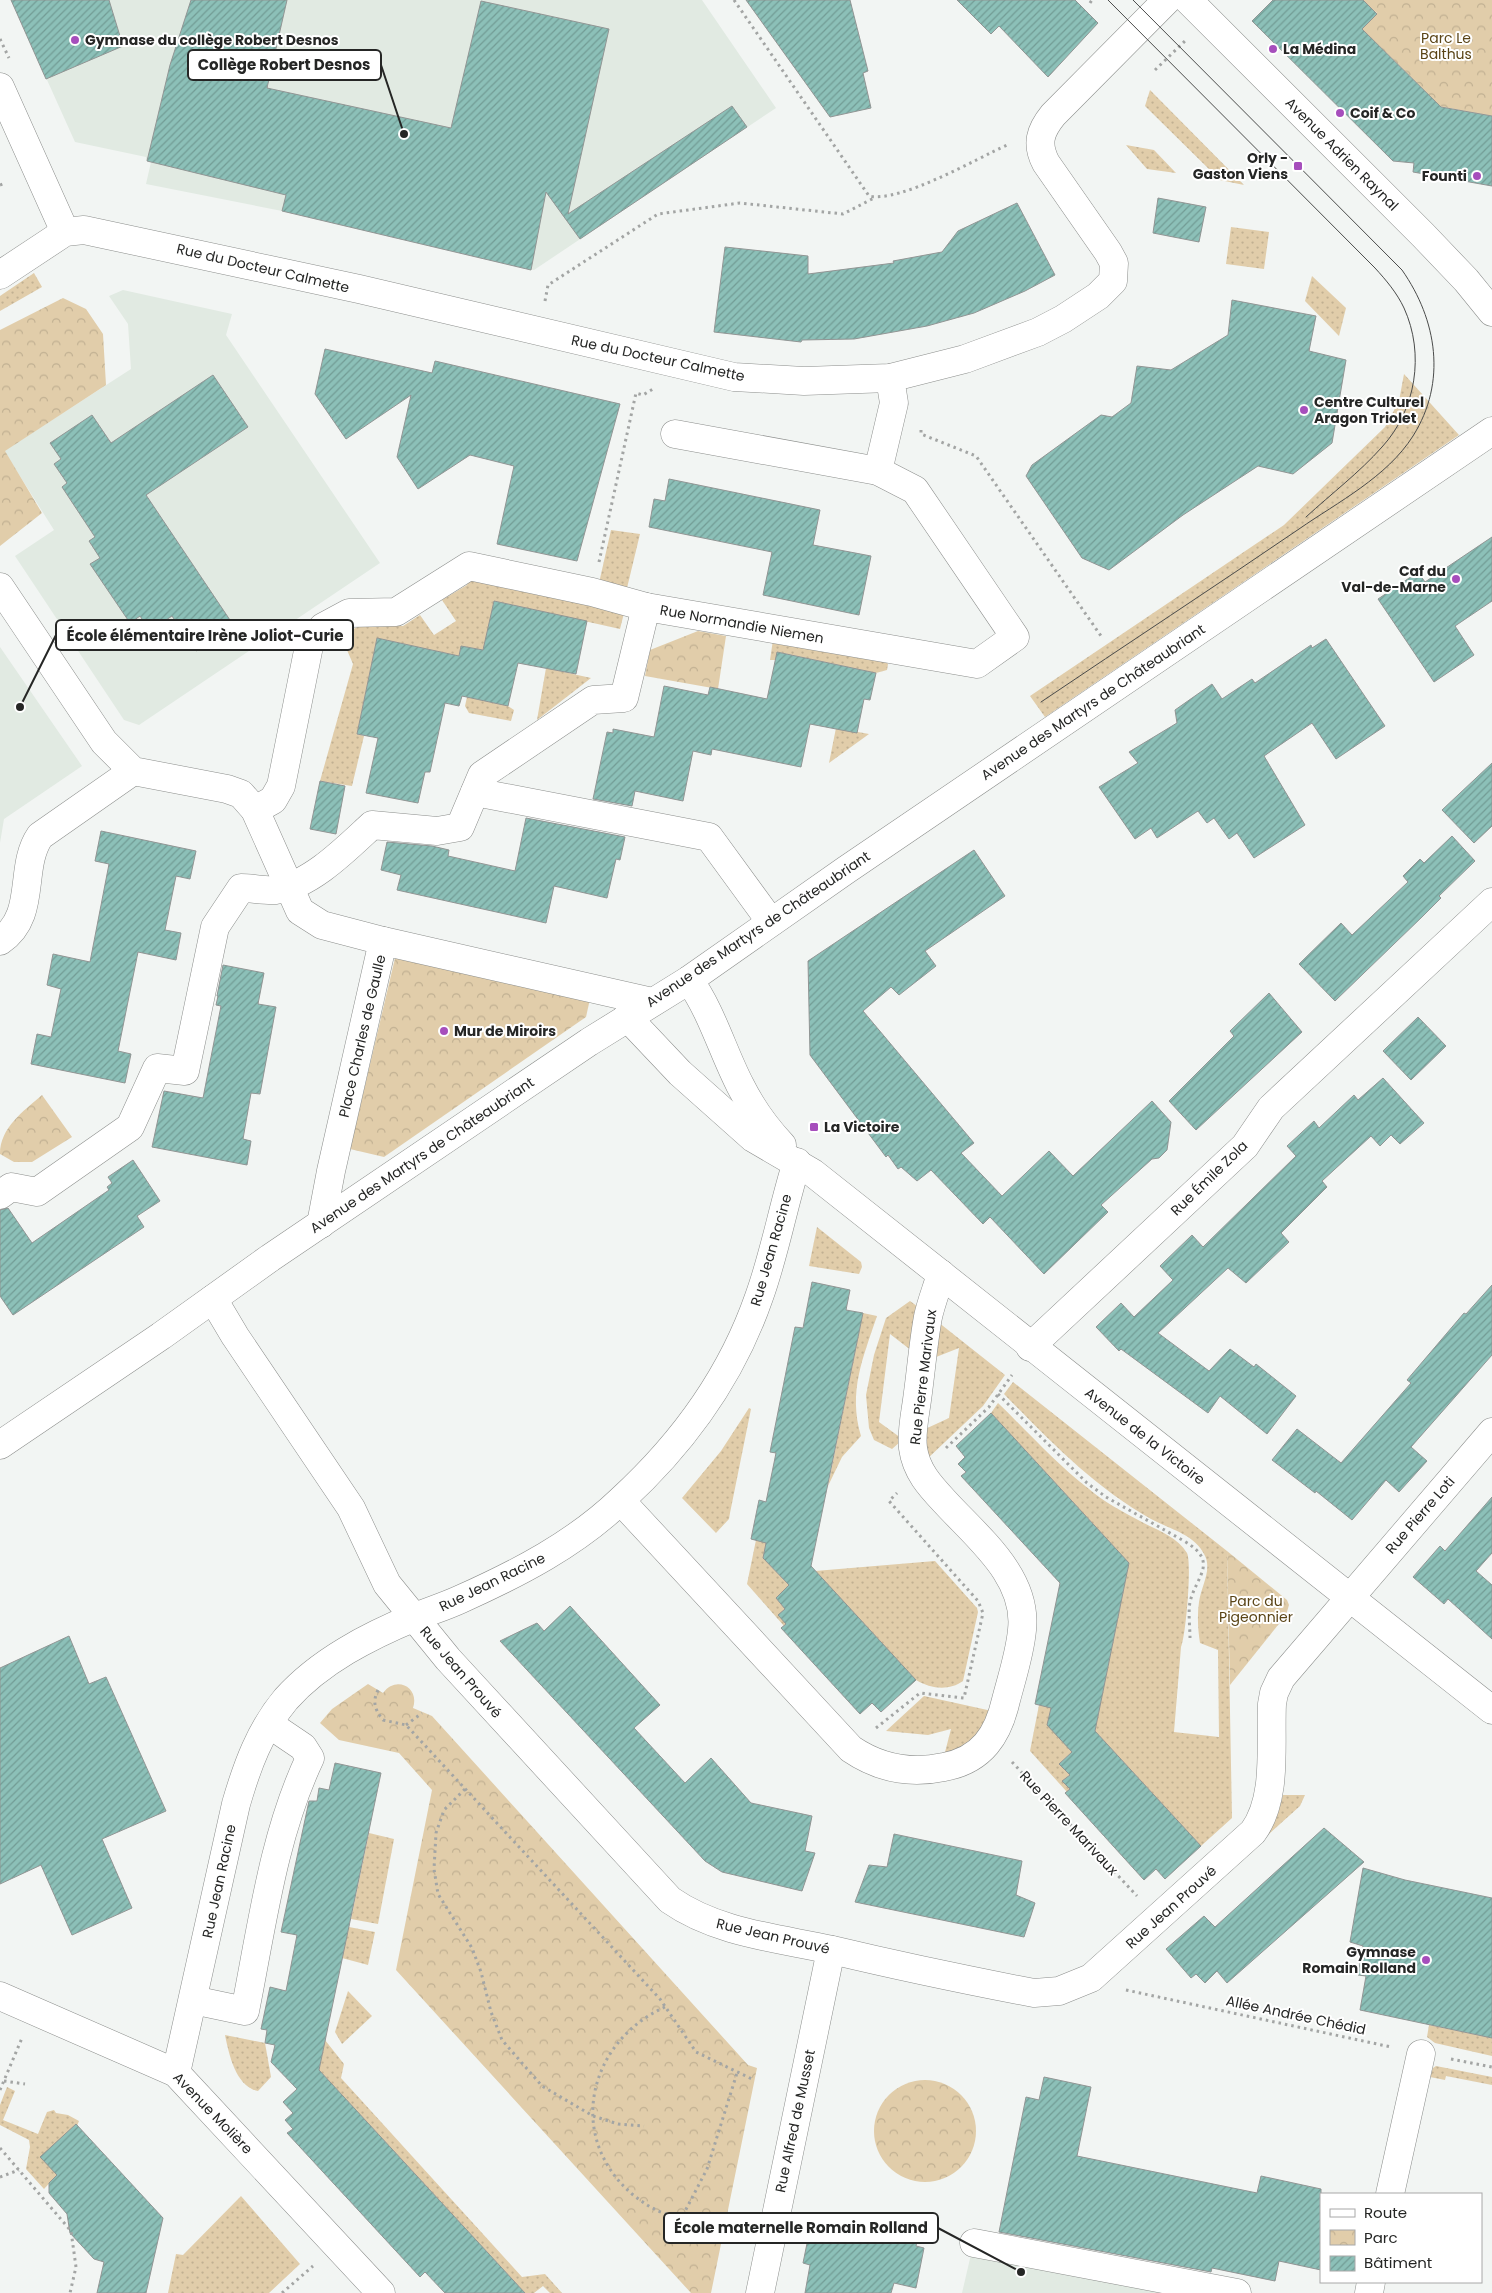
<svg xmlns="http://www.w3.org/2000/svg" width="1492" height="2293" font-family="Poppins,sans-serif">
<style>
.built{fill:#e1eae2}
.grass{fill:url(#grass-dots)}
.park{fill:url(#park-crowns)}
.building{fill:url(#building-hatch);stroke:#919594}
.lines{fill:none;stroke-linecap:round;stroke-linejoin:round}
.minor-casing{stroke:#8c8e8c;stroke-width:29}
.path{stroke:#a3a5a4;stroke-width:3;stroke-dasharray:2.5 4;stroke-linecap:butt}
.minor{stroke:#fff;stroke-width:28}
.tram{stroke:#4a4b4a;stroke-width:1}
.poi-dot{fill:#a64ebc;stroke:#fff;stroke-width:2}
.labels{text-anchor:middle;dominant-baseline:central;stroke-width:4;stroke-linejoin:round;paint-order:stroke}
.park-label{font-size:14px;fill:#5a4416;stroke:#fff}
.poi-label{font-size:14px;font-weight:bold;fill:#252625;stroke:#fff;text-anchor:start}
.street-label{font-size:14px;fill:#252625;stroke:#fff}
.leader{fill:none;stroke:#252625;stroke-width:2}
.callout-dot{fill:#252625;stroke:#fff;stroke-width:2}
.callout{fill:#fff;stroke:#252625;stroke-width:2}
.callout-label{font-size:15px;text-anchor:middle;font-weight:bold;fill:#252625}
</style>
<defs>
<pattern id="grass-dots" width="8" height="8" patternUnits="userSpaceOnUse" patternTransform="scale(1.25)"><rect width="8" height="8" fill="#e1cdaa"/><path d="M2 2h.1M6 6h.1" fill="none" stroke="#c1b092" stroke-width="1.8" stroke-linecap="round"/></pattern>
<pattern id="park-crowns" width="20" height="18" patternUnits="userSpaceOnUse" patternTransform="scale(1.25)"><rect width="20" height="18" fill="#e1cdaa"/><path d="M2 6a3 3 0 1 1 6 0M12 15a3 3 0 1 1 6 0" fill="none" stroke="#c1b092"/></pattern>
<pattern id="building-hatch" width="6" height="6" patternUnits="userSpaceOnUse" patternTransform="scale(1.25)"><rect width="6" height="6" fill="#8cc0b8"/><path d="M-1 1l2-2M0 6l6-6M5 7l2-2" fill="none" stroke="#729c95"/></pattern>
</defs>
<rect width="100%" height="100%" fill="#f2f5f3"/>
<g class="built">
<polygon points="11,0 702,0 776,108 534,270 282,211 146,184 151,162 146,160 146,157 75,142"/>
<polygon points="123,290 232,314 226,335 380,563 139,725 124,720 15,556 54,530 4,451 131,369 128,324 109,296"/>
<polygon points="0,647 82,766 4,819 0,843"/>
<polygon points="972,2250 1178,2293 962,2293"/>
</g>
<g class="grass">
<polygon points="1150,90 1244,185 1220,180 1145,106"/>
<polygon points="1126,145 1154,150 1176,173 1147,169"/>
<polygon points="1231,227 1269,232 1264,269 1226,264"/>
<polygon points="34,273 42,287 0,311 0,296"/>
<polygon points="1312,276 1346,308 1339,336 1305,301"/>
<polygon points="1404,374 1459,435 1045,717 1030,696 1284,525 1385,427 1399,401"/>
<polygon points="611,530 640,534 627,588 599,583"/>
<polygon points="470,575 625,609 620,629 494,601 487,635 489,651 461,646 459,656 377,638 357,734 364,736 352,786 320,781 353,664 347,650 324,645 361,625 403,626 420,615 434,635 456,621 442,600 467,585"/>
<polygon points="773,640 880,656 888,664 887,670 876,673 778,652 776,660 770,660"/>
<polygon points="546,668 591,678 537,720"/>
<polygon points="467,697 508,706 514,710 511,721 469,713 465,706"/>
<polygon points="836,728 869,734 829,763"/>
<polygon points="817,1227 861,1262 862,1267 859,1274 809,1266"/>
<polygon points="910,1301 921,1309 912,1351 890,1334 879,1422 901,1438 900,1442 892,1449 874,1440 869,1428 866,1395 874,1355 886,1318"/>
<path d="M863 1313 877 1316C863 1358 848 1391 861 1436L842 1457 828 1486Z"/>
<polygon points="938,1322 1005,1375 983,1406 926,1460 923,1430 949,1418 959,1348 931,1359"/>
<path d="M1013 1382 1227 1551 1232 1818 1201 1846 1095 1731 1129 1563 991 1413 998 1403C1028 1432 1056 1464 1089 1489 1104 1502 1123 1512 1140 1521 1156 1530 1177 1536 1187 1553 1192 1563 1186 1635 1181 1647L1174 1732 1219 1737 1218 1650 1200 1643C1198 1630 1197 1616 1199 1602 1201 1586 1213 1569 1204 1554 1194 1534 1169 1529 1151 1519 1094 1487 1049 1440 1004 1394Z"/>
<polygon points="749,1408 751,1409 730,1513 729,1519 716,1533 682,1498 721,1451"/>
<polygon points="756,1540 767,1542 763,1558 789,1585 776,1598 785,1609 779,1615 786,1623 784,1626 747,1584"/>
<path d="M935 1561 977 1608 978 1612 963 1681C949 1691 931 1689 916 1680L815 1571Z"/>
<polygon points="924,1696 992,1711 977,1740 944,1756 951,1729 928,1735 886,1731"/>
<polygon points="1039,1705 1051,1707 1072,1752 1059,1764 1070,1775 1062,1781 1070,1789 1067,1792 1030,1751"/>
<polygon points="1283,1795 1305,1795 1300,1806 1269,1834 1267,1831 1279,1809"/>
<polygon points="369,1833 394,1839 378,1924 351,1919"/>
<polygon points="349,1927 375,1932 368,1965 342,1958"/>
<polygon points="348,1991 372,2016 342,2044 335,2032"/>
<polygon points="1429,2025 1492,2038 1492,2056 1435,2043 1427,2037"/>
<path d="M225 2035 265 2043 271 2077 258 2091C236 2087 229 2055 225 2035Z"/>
<polygon points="325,2040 344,2064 341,2078 522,2277 545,2274 562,2293 550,2293 543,2286 534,2293 525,2293 319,2070"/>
<polygon points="1436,2066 1492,2077 1492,2085 1446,2076 1445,2080 1430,2077 1433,2068"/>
<polygon points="7,2087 15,2091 3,2120 38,2134 47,2112 54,2110 56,2113 68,2115 79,2121 57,2175 44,2189 26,2169 30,2147 29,2140 0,2125 0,2105"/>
<polygon points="241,2196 300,2264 269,2293 168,2293 176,2254 183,2255"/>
</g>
<g class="park">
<polygon points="1354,0 1492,0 1492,116 1427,104 1428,94 1362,29 1377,13 1365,3"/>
<polygon points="63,298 86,309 103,334 106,385 5,451 42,513 0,546 0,330"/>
<polygon points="698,631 726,636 718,689 645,676 650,650"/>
<polygon points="396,954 590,999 586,1017 384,1157 350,1149"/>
<path d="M42 1095 72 1137 32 1162H14L0 1154C0 1127 24 1111 42 1095Z"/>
<polygon points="1227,1551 1287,1600 1289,1605 1286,1615 1230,1685"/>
<path d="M368 1684 383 1693C396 1675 420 1687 413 1708L432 1716 748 2065 757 2068 711 2293H691L396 1970 432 1790 399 1753 339 1740 320 1723 332 1709Z"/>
<circle cx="925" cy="2131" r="51"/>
</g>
<g class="building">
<polygon points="11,0 109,0 123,46 46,79"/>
<polygon points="191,0 287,0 267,88 451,128 481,1 609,29 568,214 732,106 747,127 580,239 546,192 531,270 282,211 286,195 147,161 170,65"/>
<polygon points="746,0 850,0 868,71 863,73 871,108 830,117"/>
<polygon points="957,0 1075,0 1098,23 1048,77 999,26 991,34"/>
<polygon points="1273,0 1363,0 1377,14 1362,29 1441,107 1492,116 1492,186 1413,172 1414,163 1393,161 1252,21"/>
<polygon points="1158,198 1206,207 1199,242 1153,233"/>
<polygon points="1017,203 1055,275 1025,291 974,313 927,326 854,339 802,340 801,342 714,332 725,247 808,256 808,274 894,263 893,261 942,252 958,231"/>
<polygon points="1232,300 1316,316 1309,351 1346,360 1332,443 1293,474 1258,466 1183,515 1109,570 1082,558 1026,476 1032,465 1101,415 1112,417 1131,403 1137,366 1171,370 1228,335"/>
<polygon points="325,349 432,373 435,361 620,404 577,561 497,544 514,466 470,455 418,489 397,457 411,395 346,439 315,394"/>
<polygon points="213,375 248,427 146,495 234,626 196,651 172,616 150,631 140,616 130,623 90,564 100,558 89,541 95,537 62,487 67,483 54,464 61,459 50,443 92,415 111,443"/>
<polygon points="669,479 820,510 813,545 871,556 859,615 763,595 772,552 649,527 654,499 665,501"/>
<polygon points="1492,537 1492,601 1455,626 1474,655 1434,682 1378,599 1418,572 1425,582"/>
<polygon points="494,601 587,621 576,674 518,663 508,706 462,696 459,706 445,703 430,772 425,772 418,803 366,793 378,738 357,734 377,638 459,656 461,646 483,650"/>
<polygon points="1326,639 1385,726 1336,759 1312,723 1264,756 1305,825 1254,858 1237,833 1229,839 1214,818 1207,823 1198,811 1157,838 1151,828 1135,839 1099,787 1138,763 1129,752 1177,723 1175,710 1212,684 1222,699 1252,679 1255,683 1311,645 1312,648"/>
<polygon points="777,652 876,673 870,700 864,699 857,733 810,724 801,767 712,749 711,755 693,751 683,801 635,791 632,806 593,799 607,732 613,733 613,729 654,737 664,686 708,695 710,687 767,699"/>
<polygon points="1492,763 1492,826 1474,843 1442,810"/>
<polygon points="320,781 345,786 336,834 310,829"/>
<polygon points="526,818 625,837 620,860 616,859 607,898 554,886 546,923 397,890 401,875 381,870 387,842 432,846 449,850 448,856 515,871"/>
<polygon points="101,831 196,851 190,879 176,876 165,930 181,933 176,960 138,952 118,1051 131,1054 125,1083 31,1064 37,1034 51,1037 61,989 47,985 53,954 90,962 109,864 95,861"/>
<polygon points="1452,836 1475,861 1439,896 1441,898 1423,916 1335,1001 1299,964 1341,923 1352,935 1408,882 1403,876 1420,859 1424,863"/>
<polygon points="974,850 1005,896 925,951 936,966 899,995 891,987 863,1011 974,1143 961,1153 1002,1196 1049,1151 1073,1176 1152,1101 1171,1122 1167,1150 1159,1158 1152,1159 1101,1205 1108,1212 1044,1274 990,1217 983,1224 931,1170 917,1181 901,1167 898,1169 888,1155 886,1157 810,1055 808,961"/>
<polygon points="223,965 264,973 258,1004 276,1007 260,1094 251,1093 243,1139 251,1141 247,1165 152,1147 164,1091 203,1098 221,1006 216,1005 218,996 217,996"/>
<polygon points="1269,993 1302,1032 1196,1130 1169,1101 1234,1036 1230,1031"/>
<polygon points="1418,1017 1446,1046 1411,1080 1383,1051"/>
<polygon points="1383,1078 1424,1123 1400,1144 1391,1135 1380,1146 1371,1136 1322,1181 1327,1187 1281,1233 1289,1242 1246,1283 1228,1268 1158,1333 1209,1371 1230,1349 1254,1367 1256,1364 1296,1396 1267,1434 1220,1396 1208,1413 1121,1349 1119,1351 1096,1327 1121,1303 1134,1317 1173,1280 1160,1266 1192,1235 1203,1247 1296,1156 1287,1146 1314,1121 1319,1128 1354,1095 1358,1100"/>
<polygon points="133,1160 160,1201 137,1216 144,1227 13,1315 0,1296 0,1210 8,1208 32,1243 109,1190 107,1187 112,1183 108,1177"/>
<polygon points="812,1282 850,1290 846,1310 863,1313 811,1566 916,1680 881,1712 872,1703 860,1714 781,1628 786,1624 778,1615 785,1609 776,1598 789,1585 763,1558 766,1543 751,1539 759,1500 766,1502 776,1453 770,1452 795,1327 803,1328"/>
<polygon points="1492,1285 1492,1355 1411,1447 1427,1461 1399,1492 1386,1480 1352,1520 1316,1491 1315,1493 1272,1460 1297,1429 1341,1463 1411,1383 1407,1380 1464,1313 1466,1314"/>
<polygon points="991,1413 1129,1563 1095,1731 1201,1846 1165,1879 1156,1869 1144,1880 1065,1793 1070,1789 1062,1781 1070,1775 1059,1764 1072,1752 1047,1725 1051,1708 1035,1704 1060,1583 961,1476 966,1472 958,1464 965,1457 956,1446"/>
<polygon points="1492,1497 1492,1553 1476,1571 1492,1585 1492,1639 1448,1599 1444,1604 1413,1577 1440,1546 1445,1551"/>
<polygon points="570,1606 660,1705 634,1728 685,1783 711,1758 751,1803 812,1816 805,1851 815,1853 802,1891 722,1872 705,1861 500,1641 537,1623 544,1631"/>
<polygon points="69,1636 89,1684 106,1677 166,1811 102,1839 132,1908 72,1935 41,1865 0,1884 0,1668"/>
<polygon points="335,1763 381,1773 319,2070 525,2293 445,2293 425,2272 420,2277 287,2133 293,2129 285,2120 293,2113 283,2102 297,2089 271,2062 275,2045 265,2043 267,2030 261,2029 270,1987 286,1991 297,1935 281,1932 309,1801 317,1801 319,1788 329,1790"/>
<polygon points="1324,1828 1364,1862 1227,1983 1217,1971 1205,1983 1196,1974 1191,1978 1166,1949 1204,1916 1215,1927"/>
<polygon points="894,1834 1022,1861 1016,1895 1035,1903 1024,1937 855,1902 869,1865 887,1867"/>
<polygon points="1363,1868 1405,1880 1492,1898 1492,2038 1360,2010 1366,1976 1358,1975 1363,1946 1350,1942"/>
<polygon points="1044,2077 1091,2087 1077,2156 1257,2193 1261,2176 1321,2189 1321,2270 1279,2261 1275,2281 1212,2268 1211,2272 999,2232 1026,2097 1039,2100"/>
<polygon points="76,2124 163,2218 146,2293 97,2293 104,2262 94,2259 70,2233 67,2214 49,2193 49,2183 57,2175 40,2157"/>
<polygon points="826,2215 915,2235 913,2240 917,2241 916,2246 924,2248 916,2288 894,2283 891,2293 805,2293 810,2265 803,2263 811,2224 819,2225 820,2221 824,2222"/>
</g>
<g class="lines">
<defs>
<g id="minor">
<polyline points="1188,0 1423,235 1466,280 1492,312"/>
<polyline points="0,87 65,232"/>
<path d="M0 275 65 232 84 230 359 289 734 377 804 381 890 378 965 359 1038 332 1063 319 1098 296 1113 281 1114 263 1108 252 1046 163C1036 144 1040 131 1053 115L1167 0"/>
<polyline points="878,471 894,403 890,378"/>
<polyline points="0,587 104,742 133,771 227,789 241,794 255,810 300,911 322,925 383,941"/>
<polyline points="475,792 709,837 771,922"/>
<polyline points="255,810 273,800 281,786 310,641 323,627 349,613 396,612 469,566 592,592 646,607"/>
<path d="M0 941C38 915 18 868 40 836L133 771"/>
<path d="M689 980C712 1012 722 1050 740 1085 751 1107 765 1127 782 1145"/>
<polyline points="627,1017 680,1073 753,1138 813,1173 1492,1710"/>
<path d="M0 1195 11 1187 37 1192 130 1127 157 1068 185 1071 215 927 241 888C252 888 265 891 276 890 311 885 347 848 372 825L437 831 460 827 482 775 593 700 624 698 646 607 977 664 1015 637 915 490 878 471 675 434"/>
<polyline points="321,1224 331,1171 383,941 652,1002"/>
<path d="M213 1299 235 1336 351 1508 387 1584 448 1659 670 1900C717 1933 778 1938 832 1950 899 1966 966 1980 1034 1993L1059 1991 1091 1978 1253 1832C1278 1798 1270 1745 1272 1704L1274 1693 1281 1678 1492 1432"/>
<polyline points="1030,1347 1245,1146 1271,1108 1492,902"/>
<polyline points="0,1445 161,1336 270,1258 589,1042 689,980 846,870 1492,431"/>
<path d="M621 1501 851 1749C879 1768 911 1774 944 1767 982 1760 998 1735 1006 1700 1012 1677 1020 1653 1022 1630 1028 1577 978 1538 945 1502 930 1486 916 1471 913 1448 911 1433 915 1415 917 1400 921 1372 923 1344 928 1317 931 1303 937 1288 941 1274"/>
<polyline points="0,1996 176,2073 381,2293"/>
<path d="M193 2000 245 2011C262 1926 273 1836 310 1758L303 1747 269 1724"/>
<path d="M176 2073 236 1804C247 1766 260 1730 286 1699 320 1661 369 1636 415 1617 430 1611 446 1606 461 1599 519 1573 575 1544 621 1500 682 1444 732 1375 759 1297 775 1253 783 1206 797 1162"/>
<polyline points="1390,2194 1421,2054"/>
<polyline points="974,2243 1237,2293"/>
<polyline points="760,2293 831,1950"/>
<polyline points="1369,2293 1371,2282"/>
</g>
</defs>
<use href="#minor" class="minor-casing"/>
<g class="path">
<path d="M734 0 869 196C900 203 976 159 1007 145"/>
<polyline points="1090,3 1092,0"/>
<polyline points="0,39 9,58"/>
<polyline points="1155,70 1185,41"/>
<polyline points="0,185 5,183"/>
<polyline points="545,301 548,285 658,214 740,203 843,214 874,198"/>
<polyline points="921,430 921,434 976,456 1101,636"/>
<polyline points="599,562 636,393 643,395 653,389"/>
<path d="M998 1394 1087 1483 1106 1497 1184 1541C1220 1562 1196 1576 1190 1602 1188 1613 1190 1627 1190 1638"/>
<polyline points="946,1448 989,1407 1012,1375"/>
<path d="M378 1690C372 1702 375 1710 383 1720L406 1725 660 1999 696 2052 754 2080"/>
<polyline points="406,1725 422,1713"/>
<polyline points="876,1728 920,1693 964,1698 983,1613 978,1601 889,1501 897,1493"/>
<polyline points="1012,1762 1137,1896"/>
<polyline points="465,1789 444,1810 436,1833 434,1869 438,1894 472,1948 481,1972 491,2012 502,2040 542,2086 593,2116 618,2124 644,2126"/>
<polyline points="1126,1990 1391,2047"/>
<path d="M665 2007C589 2041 565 2136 632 2194 647 2206 663 2216 682 2217L707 2169 737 2073"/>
<polyline points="1451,2059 1492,2067"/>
<polyline points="4,2081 25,2084"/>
<polyline points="0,2090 22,2038"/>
<polyline points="0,2148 71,2231 76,2267 70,2293"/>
<polyline points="0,2177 19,2170"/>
<polyline points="282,2293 313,2266"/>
</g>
<use href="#minor" class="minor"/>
<g class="tram">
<path d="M1108 0 1375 268C1386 280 1397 293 1404 308 1425 354 1416 410 1382 447 1360 472 1331 494 1306 517"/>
<path d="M1041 702C1127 644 1214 587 1299 529 1338 502 1387 477 1413 436 1447 382 1437 320 1402 270L1133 0"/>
</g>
</g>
<g class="poi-dot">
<circle cx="75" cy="40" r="5"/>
<circle cx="1273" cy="49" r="5"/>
<circle cx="1340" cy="113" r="5"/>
<rect x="1293" y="161" width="10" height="10" rx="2.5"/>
<circle cx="1477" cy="176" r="5"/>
<circle cx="1304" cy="410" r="5"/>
<circle cx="1456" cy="579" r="5"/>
<circle cx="444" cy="1031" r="5"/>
<rect x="809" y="1122" width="10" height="10" rx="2.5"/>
<circle cx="1426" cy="1960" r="5"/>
</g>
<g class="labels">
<g class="park-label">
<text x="1446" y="38">Parc Le<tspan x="1446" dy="16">Balthus</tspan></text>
<text x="1256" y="1601">Parc du<tspan x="1256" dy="16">Pigeonnier</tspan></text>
</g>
<g class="poi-label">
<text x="85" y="40">Gymnase du collège Robert Desnos</text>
<text x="1283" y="49">La Médina</text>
<text x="1350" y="113">Coif &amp; Co</text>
<text x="1288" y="158" text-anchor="end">Orly -<tspan x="1288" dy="16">Gaston Viens</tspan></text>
<text x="1467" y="176" text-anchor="end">Founti</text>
<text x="1314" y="402">Centre Culturel<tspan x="1314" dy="16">Aragon Triolet</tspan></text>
<text x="1446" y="571" text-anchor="end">Caf du<tspan x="1446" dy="16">Val-de-Marne</tspan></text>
<text x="454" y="1031">Mur de Miroirs</text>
<text x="824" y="1127">La Victoire</text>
<text x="1416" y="1952" text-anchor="end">Gymnase<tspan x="1416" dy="16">Romain Rolland</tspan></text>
</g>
<g class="street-label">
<text transform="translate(1342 154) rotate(45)">Avenue Adrien Raynal</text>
<text transform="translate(263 268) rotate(13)">Rue du Docteur Calmette</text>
<text transform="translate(658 358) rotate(12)">Rue du Docteur Calmette</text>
<text transform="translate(742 624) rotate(10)">Rue Normandie Niemen</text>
<text transform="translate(1093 702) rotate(-34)">Avenue des Martyrs de Châteaubriant</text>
<text transform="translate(758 929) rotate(-34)">Avenue des Martyrs de Châteaubriant</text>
<text transform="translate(362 1036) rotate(-77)">Place Charles de Gaulle</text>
<text transform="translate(422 1155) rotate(-34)">Avenue des Martyrs de Châteaubriant</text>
<text transform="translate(1209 1178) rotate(-44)">Rue Émile Zola</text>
<text transform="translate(771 1250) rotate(-74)">Rue Jean Racine</text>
<text transform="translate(923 1377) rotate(-83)">Rue Pierre Marivaux</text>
<text transform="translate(1145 1436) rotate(38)">Avenue de la Victoire</text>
<text transform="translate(1420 1515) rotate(-49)">Rue Pierre Loti</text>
<text transform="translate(492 1582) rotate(-26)">Rue Jean Racine</text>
<text transform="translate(461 1672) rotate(49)">Rue Jean Prouvé</text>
<text transform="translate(1069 1823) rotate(47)">Rue Pierre Marivaux</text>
<text transform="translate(219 1881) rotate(-78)">Rue Jean Racine</text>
<text transform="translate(1171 1907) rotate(-42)">Rue Jean Prouvé</text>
<text transform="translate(773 1936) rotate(13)">Rue Jean Prouvé</text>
<text transform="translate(1296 2015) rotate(12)">Allée Andrée Chédid</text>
<text transform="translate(213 2113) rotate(46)">Avenue Molière</text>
<text transform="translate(795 2121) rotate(-78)">Rue Alfred de Musset</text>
</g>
</g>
<path class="leader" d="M404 134L381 65M20 707L56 635M1021 2272L938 2228"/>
<g class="callout-dot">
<circle cx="404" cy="134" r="5"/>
<circle cx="20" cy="707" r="5"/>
<circle cx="1021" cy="2272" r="5"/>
</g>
<g class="callout">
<rect x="188" y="50" width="193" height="30" rx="5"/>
<rect x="56" y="620" width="297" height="30" rx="5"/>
<rect x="664" y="2213" width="274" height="30" rx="5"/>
</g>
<g class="callout-label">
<text x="284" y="70">Collège Robert Desnos</text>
<text x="205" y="641">École élémentaire Irène Joliot-Curie</text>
<text x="801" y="2233">École maternelle Romain Rolland</text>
</g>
<rect x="1320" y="2193" width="162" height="90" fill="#ffffff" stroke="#a8a8a8"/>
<rect x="1330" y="2209" width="25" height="8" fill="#ffffff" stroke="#a8a8a8"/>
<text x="1364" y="2218" font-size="15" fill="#252625">Route</text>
<rect x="1330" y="2230" width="25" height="15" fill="url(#park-crowns)" stroke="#a8a8a8"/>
<text x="1364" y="2243" font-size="15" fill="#252625">Parc</text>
<rect x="1330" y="2256" width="25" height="15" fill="url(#building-hatch)" stroke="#a8a8a8"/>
<text x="1364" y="2268" font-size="15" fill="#252625">Bâtiment</text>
</svg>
